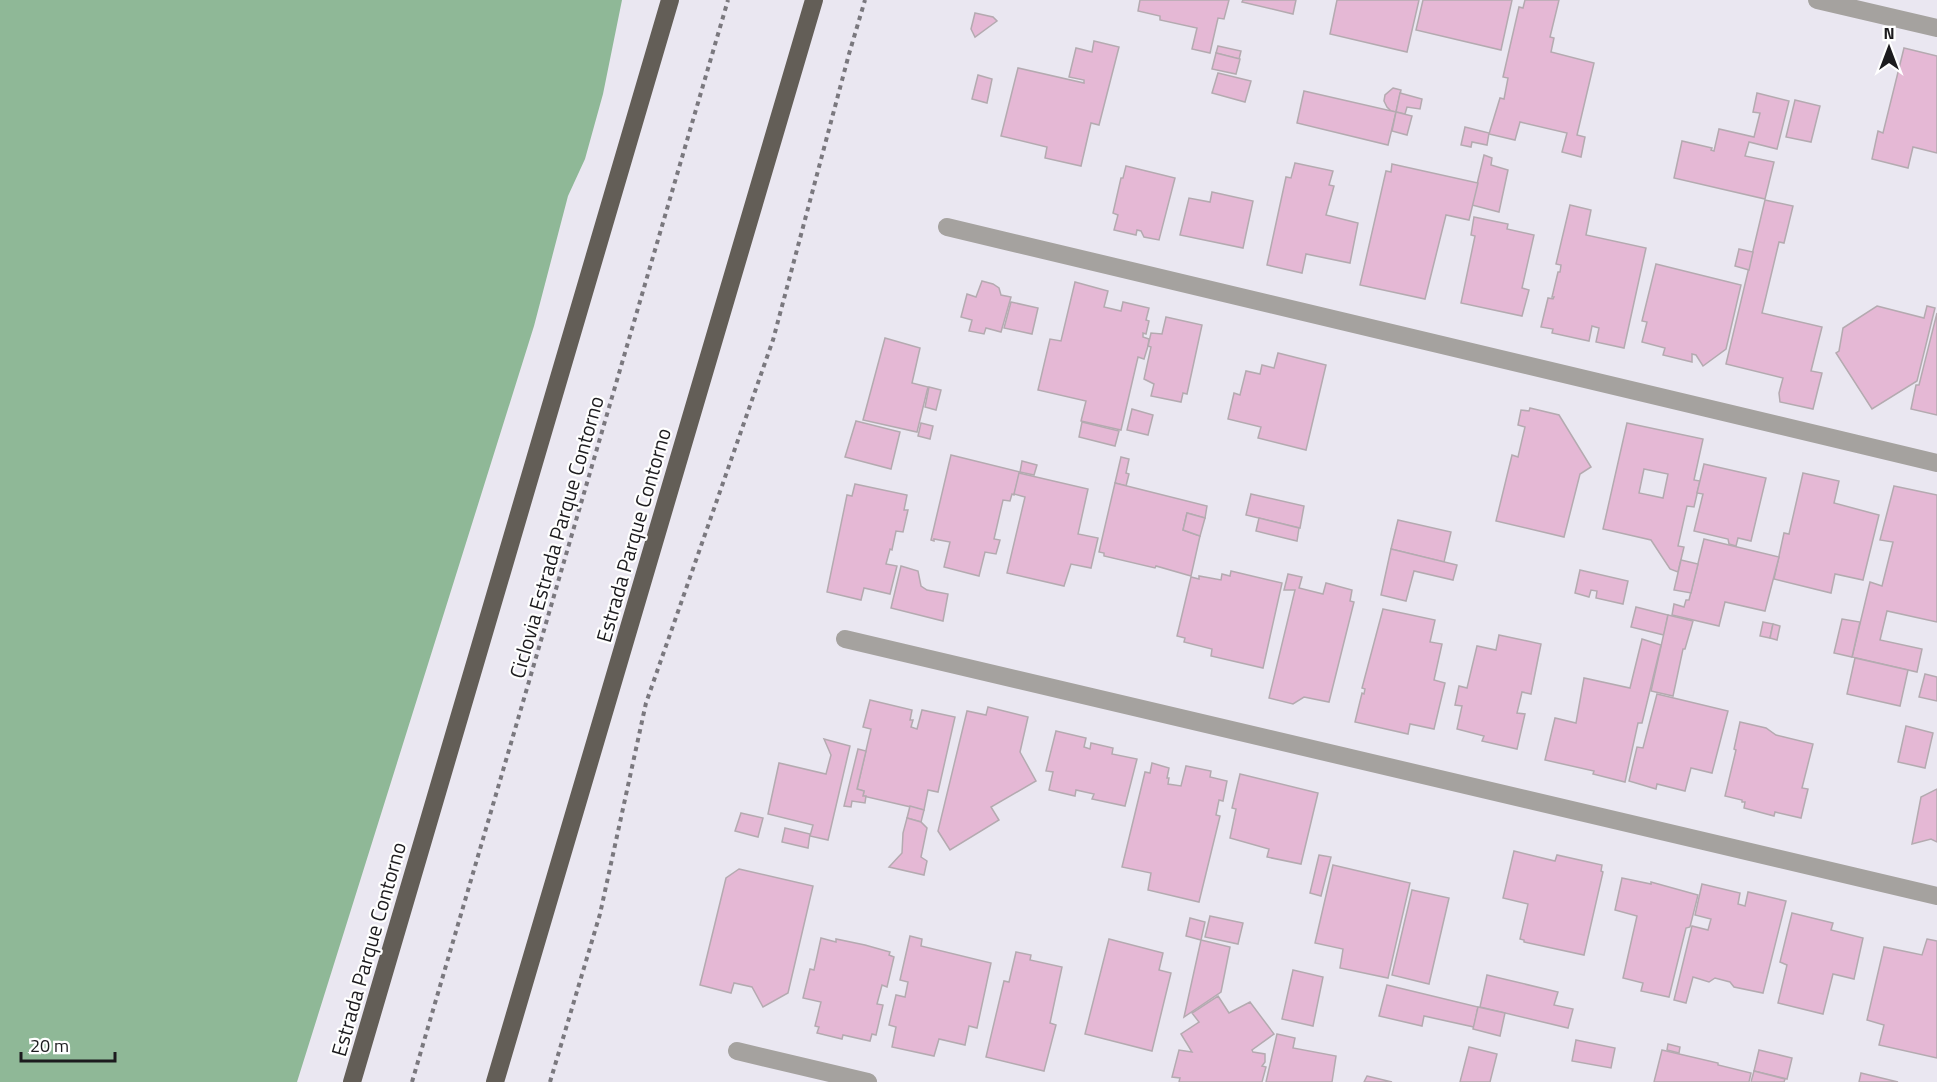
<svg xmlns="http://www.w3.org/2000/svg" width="1937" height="1082" font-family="'Titillium Web',sans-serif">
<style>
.forest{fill:#8fb897}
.building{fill:#e5b8d5;stroke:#b4aab0;stroke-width:1.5;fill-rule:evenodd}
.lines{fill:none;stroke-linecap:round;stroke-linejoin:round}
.path{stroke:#7a787e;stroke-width:4;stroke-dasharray:4.5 4.5;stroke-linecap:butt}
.minor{stroke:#a5a29f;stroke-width:18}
.trunk{stroke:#635e57;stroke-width:18}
.labels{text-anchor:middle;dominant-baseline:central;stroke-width:4.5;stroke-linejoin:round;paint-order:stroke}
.street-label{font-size:21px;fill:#1c1b1e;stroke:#fff}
</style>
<rect width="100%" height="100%" fill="#eae7f1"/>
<polygon class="forest" points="0,0 622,0 603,94 585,159 568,196 534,326 297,1082 0,1082"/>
<g class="building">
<polygon points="1140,0 1229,0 1224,19 1218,18 1210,53 1192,49 1197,28 1160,20 1160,16 1138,11"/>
<polygon points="1243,0 1296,0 1293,14 1242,2"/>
<polygon points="1337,0 1419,0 1407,52 1330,34"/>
<polygon points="1423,0 1512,0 1501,50 1416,30"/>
<polygon points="1525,0 1559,0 1550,37 1554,38 1551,52 1594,63 1577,135 1585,137 1581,157 1562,152 1567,133 1520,122 1515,140 1489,134 1500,98 1504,99 1508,78 1503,77 1519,7 1523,8"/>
<polygon points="975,13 993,17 997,21 975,37 971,29"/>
<polygon points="1094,41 1119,47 1099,125 1091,123 1081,166 1045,158 1047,147 1001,136 1018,68 1084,83 1084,80 1069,77 1076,48 1092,52"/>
<polygon points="1218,46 1241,51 1239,59 1216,53"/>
<polygon points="1904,48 1937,56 1937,153 1913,147 1908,168 1872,159 1878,131 1883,133"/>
<polygon points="1216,53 1240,59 1236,74 1212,69"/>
<polygon points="1218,73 1251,81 1245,102 1212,93"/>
<polygon points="978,75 992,79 987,103 972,99"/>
<polygon points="1393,88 1401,90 1396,112 1391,111 1387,107 1384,101 1385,95"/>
<polygon points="1304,91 1396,112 1388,145 1297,123"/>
<polygon points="1400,93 1422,99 1420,109 1407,107 1405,114 1396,112"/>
<polygon points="1757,93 1789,101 1777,149 1749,142 1745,156 1774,162 1765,199 1674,178 1682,141 1712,148 1711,150 1714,151 1719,129 1754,137 1760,113 1753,112"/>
<polygon points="1795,100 1820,106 1811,142 1786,137"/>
<polygon points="1396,112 1412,116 1407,135 1392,131"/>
<polygon points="1465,127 1489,133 1487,145 1472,142 1471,147 1461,145"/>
<polygon points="1484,155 1492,158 1491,165 1508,170 1499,212 1472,205"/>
<polygon points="1295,163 1333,171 1329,185 1334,186 1326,215 1358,223 1350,263 1306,254 1302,273 1267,265 1286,177 1291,178"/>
<polygon points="1392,164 1478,183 1469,220 1446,215 1425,299 1360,285 1386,171 1391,172"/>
<polygon points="1126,166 1175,178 1159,240 1144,237 1141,231 1137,230 1136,235 1114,230 1118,215 1113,213 1121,178 1123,178"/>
<polygon points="1212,192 1253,201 1243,248 1180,235 1189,198 1210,202"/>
<polygon points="1765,200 1793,206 1784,243 1779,242 1762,313 1822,327 1811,371 1822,373 1813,409 1780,402 1779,393 1783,378 1726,364"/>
<polygon points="1570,205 1591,210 1586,235 1646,248 1624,348 1596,342 1599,328 1592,326 1589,341 1552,333 1553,329 1541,327 1548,298 1553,299 1554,297 1552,297 1558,272 1560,272 1561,265 1556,264"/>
<polygon points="1474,217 1508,224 1507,229 1534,235 1522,288 1529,290 1522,316 1461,303 1475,236 1471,235"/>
<polygon points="1739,249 1753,252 1749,270 1735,266"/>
<polygon points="1656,264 1741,285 1726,349 1703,366 1696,355 1692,354 1692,362 1663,355 1665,348 1642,342 1647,322 1642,321"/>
<polygon points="982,281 993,284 999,288 1001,295 1011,297 1001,332 986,328 984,334 969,331 972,320 961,317 967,294 976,297"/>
<polygon points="1075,282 1108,291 1104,307 1121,311 1123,302 1149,308 1146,320 1149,321 1146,334 1143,333 1143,337 1149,339 1148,346 1144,359 1138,357 1121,430 1081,421 1086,401 1038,390 1050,339 1061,341"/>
<polygon points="1011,302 1038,308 1032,334 1004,328"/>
<polygon points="1877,306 1924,318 1927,306 1935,308 1917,381 1872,409 1836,353 1839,351 1843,328"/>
<polygon points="1937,313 1937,415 1911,409 1916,385 1919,385"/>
<polygon points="1166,317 1202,325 1187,394 1183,393 1181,402 1151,396 1154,384 1144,379 1151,347 1148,346 1151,333 1162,334"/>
<polygon points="885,338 920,348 912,383 928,387 917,432 863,420"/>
<polygon points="1278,353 1326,365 1306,450 1258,438 1261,427 1228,419 1234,393 1240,395 1246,371 1260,374 1262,365 1274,368"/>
<polygon points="929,387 941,390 936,410 925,407"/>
<polygon points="1530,408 1559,415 1591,467 1580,474 1564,537 1496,521 1512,455 1518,457 1525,427 1518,425 1521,410 1529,411"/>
<polygon points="1132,409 1153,415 1148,435 1127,430"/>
<polygon points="856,421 900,432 891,469 845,457"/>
<polygon points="1082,422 1119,431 1115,446 1079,437"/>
<polygon points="921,423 933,426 930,439 918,436"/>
<path d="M1627 423 1703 439 1694 480 1700 481 1694 507 1687 506 1678 546 1684 547 1678 572 1670 569 1651 540 1603 529ZM1644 469 1668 474 1663 498 1639 493Z"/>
<polygon points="951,455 1020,472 1014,495 1012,494 1010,501 1003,500 994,539 1000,540 996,554 985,552 979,576 944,567 950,542 934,539 934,541 931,540"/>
<polygon points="1121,457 1129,459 1126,473 1129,474 1126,486 1115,483"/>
<polygon points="1022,461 1037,465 1034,475 1020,472"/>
<polygon points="1704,464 1766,478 1751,541 1738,538 1736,546 1729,544 1728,539 1694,531 1703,494 1697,493"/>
<polygon points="1019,473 1088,489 1078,534 1098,538 1091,568 1071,564 1064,586 1007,573 1025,497 1014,494"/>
<polygon points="1803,473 1839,481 1834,503 1879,515 1863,580 1835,574 1831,593 1774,579 1784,533 1789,534"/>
<polygon points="1115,483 1207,506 1205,518 1187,513 1183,530 1200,536 1191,576 1156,566 1155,568 1104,556 1104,553 1099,552"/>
<polygon points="855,484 907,495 904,510 908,510 903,532 896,531 892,550 890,549 886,564 897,566 890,594 864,588 861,600 827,592 847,495 852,496"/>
<polygon points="1894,486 1937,495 1937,622 1887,611 1880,640 1922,649 1917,672 1852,657 1870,582 1882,586 1893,542 1880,540"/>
<polygon points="1251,494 1304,506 1300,528 1246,515"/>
<polygon points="1187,513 1205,518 1200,536 1183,530"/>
<polygon points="1259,518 1299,528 1297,541 1256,531"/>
<polygon points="1398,520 1451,532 1444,562 1391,549"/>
<polygon points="1704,539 1779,557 1765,611 1725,602 1719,626 1672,615 1674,604 1684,607 1686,600 1689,600"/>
<polygon points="1391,549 1457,565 1453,580 1414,571 1406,601 1381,595"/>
<polygon points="1681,560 1698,564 1691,593 1674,590"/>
<polygon points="901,566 918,571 921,586 927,590 948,594 943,621 891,608"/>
<polygon points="1580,570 1628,581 1623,604 1596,598 1597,591 1591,590 1589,597 1575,593"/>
<polygon points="1231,571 1282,583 1263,668 1211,656 1212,649 1184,642 1185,638 1177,636 1191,577 1199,579 1199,576 1221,580 1222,574 1230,576"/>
<polygon points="1288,574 1302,577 1299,588 1323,594 1326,583 1352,590 1350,601 1354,602 1329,702 1304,697 1293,704 1269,698 1295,590 1284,590"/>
<polygon points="1636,607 1668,615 1664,635 1631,627"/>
<polygon points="1383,609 1435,620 1430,642 1442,644 1434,680 1445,683 1434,729 1410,724 1408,734 1355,722 1362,693 1364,694 1365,689 1362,688"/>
<polygon points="1668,615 1693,621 1685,649 1683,649 1673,696 1651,691"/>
<polygon points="1842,619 1860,622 1852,657 1834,653"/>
<polygon points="1763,622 1773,624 1770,638 1760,636"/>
<polygon points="1773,624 1780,626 1777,640 1770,638"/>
<polygon points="1499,635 1541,644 1531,694 1522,692 1517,713 1525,714 1517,749 1482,741 1484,736 1457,729 1462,706 1455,705 1459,686 1467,688 1477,646 1496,650"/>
<polygon points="1642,639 1661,645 1642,723 1638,723 1625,782 1593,774 1594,771 1545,760 1555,718 1576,723 1584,678 1630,688"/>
<polygon points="1855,658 1908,670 1900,706 1847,694"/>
<polygon points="1925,674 1937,677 1937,701 1919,697"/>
<polygon points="1657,694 1728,711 1712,773 1691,768 1685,791 1657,784 1656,789 1629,781 1637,747 1643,748"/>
<polygon points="870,700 912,710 910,720 913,720 911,727 917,729 922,710 955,717 938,792 928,790 924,810 863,796 864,791 857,789 871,729 863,727"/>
<polygon points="988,707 1028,717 1020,752 1036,781 991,807 999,820 950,850 938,831 967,711 986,715"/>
<polygon points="1740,722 1766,728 1776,735 1813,744 1802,788 1808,789 1801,818 1775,812 1774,816 1744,808 1745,802 1742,802 1742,800 1725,796 1736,750 1734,749"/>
<polygon points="1906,726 1933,733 1925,768 1898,762"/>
<polygon points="1056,731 1086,738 1084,747 1090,749 1091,743 1113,748 1112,754 1137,759 1125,806 1092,799 1094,794 1076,790 1075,796 1049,790 1053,772 1046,771"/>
<polygon points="824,739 850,746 828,840 810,836 813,825 768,814 779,763 826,774 831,755"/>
<polygon points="858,749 866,751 857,789 864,791 863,796 866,796 865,803 852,801 851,807 844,806"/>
<polygon points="1152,763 1169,768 1167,778 1169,778 1168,784 1181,786 1186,766 1211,771 1210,777 1227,781 1223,801 1219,800 1216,815 1220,816 1199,902 1148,890 1151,873 1122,867 1145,772 1150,773"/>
<polygon points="1240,774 1318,793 1301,864 1267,857 1269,849 1230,838 1236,809 1232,808"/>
<polygon points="1937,789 1937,842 1931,839 1912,844 1921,797"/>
<polygon points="910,806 924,810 921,822 907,818"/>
<polygon points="741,813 763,818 758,837 735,831"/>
<polygon points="907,818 921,822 927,828 921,857 927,861 924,875 889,867 902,853 903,833"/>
<polygon points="785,828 810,834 808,848 782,842"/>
<polygon points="1514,851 1555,861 1557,855 1602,865 1601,871 1603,872 1584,955 1524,942 1524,940 1520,939 1528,904 1503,898"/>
<polygon points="1319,855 1331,857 1321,896 1310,893"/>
<polygon points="1333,865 1410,883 1388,978 1340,968 1343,949 1315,943"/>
<polygon points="739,869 813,886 788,993 763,1007 752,987 734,983 731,993 700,985 726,878"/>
<polygon points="1622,878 1651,884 1651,882 1698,895 1690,927 1686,928 1669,997 1641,991 1643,983 1623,978 1637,916 1615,910"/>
<polygon points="1702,884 1740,893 1738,904 1745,906 1748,892 1786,901 1763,993 1734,987 1730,982 1715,978 1709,982 1693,977 1686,1003 1674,1000 1692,926 1708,930 1711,919 1695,915"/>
<polygon points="1412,890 1449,898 1429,984 1392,975"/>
<polygon points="1792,913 1833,923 1831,930 1863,938 1854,979 1833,974 1823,1014 1778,1003 1787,965 1780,962"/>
<polygon points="1210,916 1243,923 1238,944 1205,937"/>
<polygon points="1190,918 1205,922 1201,940 1186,936"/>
<polygon points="910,936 922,939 921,946 991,963 977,1028 969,1026 965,1045 939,1039 934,1056 892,1047 896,1027 889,1025 896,995 905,997 908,982 900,980"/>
<polygon points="821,938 836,942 836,939 865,945 890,952 889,955 894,957 887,987 882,985 877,1004 883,1005 876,1035 872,1034 870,1041 843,1035 842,1039 817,1033 819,1027 815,1026 821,1002 803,998 810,969 814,970"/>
<polygon points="1109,939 1163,953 1159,970 1171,973 1152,1051 1085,1034"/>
<polygon points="1927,939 1937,941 1937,1058 1879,1045 1884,1025 1867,1020 1884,947 1922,955"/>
<polygon points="1201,940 1230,947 1221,992 1184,1017"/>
<polygon points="1016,952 1031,955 1030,960 1062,967 1050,1023 1056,1025 1044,1071 986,1057 1004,981 1009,982"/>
<polygon points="1293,970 1323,977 1313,1026 1282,1019"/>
<polygon points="1487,975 1558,992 1554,1005 1573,1009 1568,1028 1480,1007"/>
<polygon points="1387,985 1478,1007 1474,1027 1424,1016 1422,1026 1379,1016"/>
<polygon points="1218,996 1229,1013 1250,1002 1274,1034 1252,1050 1253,1052 1265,1054 1265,1062 1262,1066 1266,1067 1262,1082 1179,1082 1180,1078 1172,1077 1179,1050 1192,1052 1181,1034 1199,1022 1192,1013"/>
<polygon points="1478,1007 1505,1013 1500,1036 1473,1029"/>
<polygon points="1277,1034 1295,1038 1293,1048 1336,1056 1332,1082 1266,1082"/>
<polygon points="1576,1040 1615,1048 1611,1068 1572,1061"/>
<polygon points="1668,1044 1680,1047 1679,1053 1667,1050"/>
<polygon points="1469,1047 1497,1054 1490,1082 1460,1082"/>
<polygon points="1662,1050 1718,1063 1718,1065 1751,1073 1749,1082 1654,1082"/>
<polygon points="1759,1050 1792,1058 1787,1079 1754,1071"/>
<polygon points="1754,1071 1785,1079 1784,1082 1751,1082"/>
<polygon points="1861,1073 1898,1082 1859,1082"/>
<polygon points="1367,1076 1392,1082 1364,1082"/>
</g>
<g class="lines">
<g class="path">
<polyline points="412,1082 728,0"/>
<polyline points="550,1082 600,914 646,703 773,340 849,54 865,0"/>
</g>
<g class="minor">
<polyline points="1817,0 1937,28"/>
<polyline points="947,227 1937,463"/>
<polyline points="845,639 1937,896"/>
<polyline points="737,1051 868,1082"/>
</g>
<g class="trunk">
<polyline points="352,1082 670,0"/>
<polyline points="495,1082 814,0"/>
</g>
</g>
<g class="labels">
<g class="street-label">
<text transform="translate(633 535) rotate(-74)">Estrada Parque Contorno</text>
<text transform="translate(556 537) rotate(-74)">Ciclovia Estrada Parque Contorno</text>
<text transform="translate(368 949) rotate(-74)">Estrada Parque Contorno</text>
</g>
</g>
<g transform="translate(1889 48)" stroke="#ffffff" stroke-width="4.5" paint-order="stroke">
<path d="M0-4.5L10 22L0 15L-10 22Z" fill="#1c1b1e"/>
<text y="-9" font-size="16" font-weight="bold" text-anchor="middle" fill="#1c1b1e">N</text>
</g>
<path d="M21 1052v9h94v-9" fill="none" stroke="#1c1b1e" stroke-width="3"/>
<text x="30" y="1052" font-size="18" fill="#1c1b1e" stroke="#ffffff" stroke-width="4.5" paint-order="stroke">20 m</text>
</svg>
